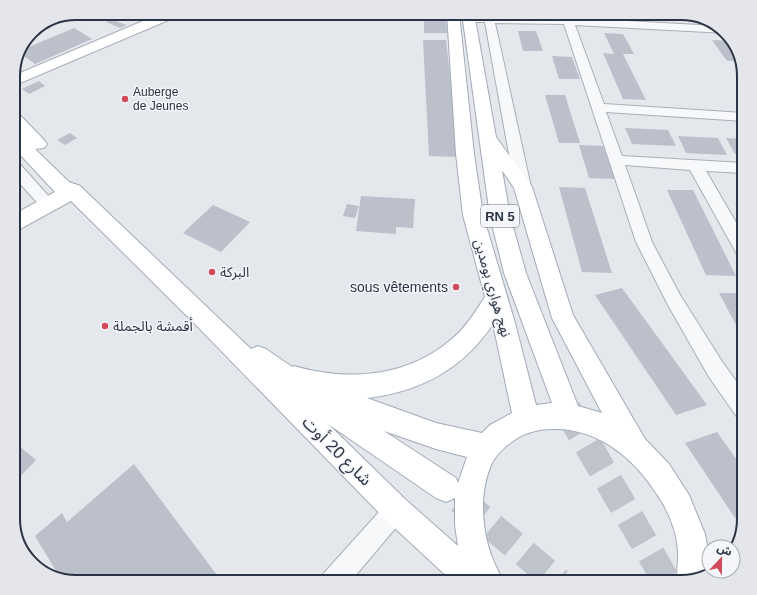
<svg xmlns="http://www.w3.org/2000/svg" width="757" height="595" font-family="Arial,'Noto Sans Arabic',sans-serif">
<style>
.building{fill:#bbc0ca}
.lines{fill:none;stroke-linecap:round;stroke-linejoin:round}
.primary-tunnel{stroke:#bfc3cb;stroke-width:28;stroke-dasharray:28 14;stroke-linecap:butt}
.street-casing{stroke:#a9aeb7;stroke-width:2}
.secondary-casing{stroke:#a9aeb7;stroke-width:2}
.primary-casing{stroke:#a3abb8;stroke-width:2}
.street{fill:#f7f8fa;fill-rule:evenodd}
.secondary{fill:#fff;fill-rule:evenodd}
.primary{fill:#fff;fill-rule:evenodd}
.poi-dot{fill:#d1495b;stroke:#f4f6f9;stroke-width:1.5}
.labels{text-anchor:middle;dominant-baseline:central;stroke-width:3;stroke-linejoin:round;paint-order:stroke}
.far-poi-label{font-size:12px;fill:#2b3445;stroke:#f4f6f9;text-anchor:start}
.shield{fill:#f4f6f9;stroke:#676e7b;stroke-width:1}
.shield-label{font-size:13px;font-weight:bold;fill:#2b3445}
.poi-label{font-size:14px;fill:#2b3445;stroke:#f4f6f9;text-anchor:start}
.street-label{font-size:14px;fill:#2b3445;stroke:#f4f6f9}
.near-street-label{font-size:17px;fill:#2b3445;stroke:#f4f6f9}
.rim{fill:none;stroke:#2b3445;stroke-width:2}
</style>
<rect width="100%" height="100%" fill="#e4e7ec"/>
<g class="building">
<polygon points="95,13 113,13 101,18"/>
<polygon points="424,13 446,13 447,33 424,33"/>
<polygon points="111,19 118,22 127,25 120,28 106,22"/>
<polygon points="74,28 92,39 35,64 21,54 24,49"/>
<polygon points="518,31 536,31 543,51 523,51"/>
<polygon points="604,33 623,34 634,54 623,54 646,100 623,99 603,53 614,54"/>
<polygon points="423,40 446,40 459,157 429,156"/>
<polygon points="712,40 731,41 738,50 742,67 738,61 727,61"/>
<polygon points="552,56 572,57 580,79 559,79"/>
<polygon points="39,81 45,86 29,94 22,89"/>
<polygon points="545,95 565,95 580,143 559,143"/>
<polygon points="625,128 668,130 676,146 632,144"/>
<polygon points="70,133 77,138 65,145 57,140"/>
<polygon points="678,136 718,138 727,155 686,153"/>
<polygon points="726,138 744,139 744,155 735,154"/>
<polygon points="579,145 603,146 615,179 589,178"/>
<polygon points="559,187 585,188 612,273 582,272"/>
<polygon points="667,190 693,190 736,276 706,275"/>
<polygon points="361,196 415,199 413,228 396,227 396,234 356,231"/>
<polygon points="744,201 744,230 733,225"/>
<polygon points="347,204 359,206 355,218 343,216"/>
<polygon points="213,205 250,222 221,252 183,233"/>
<polygon points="13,229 22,239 13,243"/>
<polygon points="622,288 707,405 676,415 595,295"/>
<polygon points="719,293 744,293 744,340"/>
<polygon points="717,432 744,470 744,520 741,527 685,443"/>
<polygon points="13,441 36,460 13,484"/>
<polygon points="134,464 222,582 75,582 59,576 35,536 62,513 67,522"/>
</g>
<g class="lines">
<g class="primary-tunnel">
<polyline points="567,409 667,582"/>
<polyline points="460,500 559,582"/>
</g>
<defs>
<g id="street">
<polygon points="483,13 493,13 494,16 562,18 561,13 571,13 573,18 717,26 723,28 726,33 575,25 604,104 744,113 744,121 606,112 622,156 744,163 744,173 706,171 744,236 744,258 738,256 690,170 625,165 652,242 680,295 723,363 744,392 744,420 737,417 709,377 668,305 636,242 564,24 495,23 531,187 528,191 523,192 518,191 515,187 485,22 469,22 464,19 469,16 483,16"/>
<polygon points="13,161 18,162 53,201 56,205 53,209 48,211 43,209 13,176"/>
<polygon points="396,498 404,502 408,510 404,518 350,582 320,582 324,573 388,502"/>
</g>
<g id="secondary">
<polygon points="162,13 179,13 178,16 13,86 13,76"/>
<polygon points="73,184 80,186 82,191 80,196 20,229 13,231 13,215 66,186"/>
</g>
<path id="primary" d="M447 13H459L474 154 483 215 515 323 536 405 552 403 504 273 490 216 462 13H474L496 137 532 187 573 315 645 439 669 464 689 495 705 534 709 556V571H715L709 576 679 582C675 574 679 561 678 552 677 531 668 510 656 493 633 457 597 428 553 429 540 429 527 432 516 439 505 446 494 456 490 468 479 495 482 531 492 557 495 566 500 574 504 582H453L386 520 193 322 66 196 55 192 13 147V132L18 133 13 128V113L19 114 44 140 47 144 44 148 35 149 69 182 80 186 251 349 258 346 266 349 292 367 294 366C349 382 409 377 453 338 466 327 475 312 485 297L463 215 456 154ZM502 170 514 188 552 318 602 413 578 406 526 273 510 216ZM493 324 512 413 490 425 482 433 436 423 367 398C420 392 463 369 493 324ZM328 424 436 498 446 502 455 498V525L458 546 406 500ZM384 431 436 449 467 457 458 483 456 478Z"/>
</defs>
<use href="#street" class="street-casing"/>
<use href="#secondary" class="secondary-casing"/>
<use href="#primary" class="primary-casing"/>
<use href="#street" class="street"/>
<use href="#secondary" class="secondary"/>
<use href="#primary" class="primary"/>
</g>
<g class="poi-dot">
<circle cx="125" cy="99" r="4"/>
<circle cx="212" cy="272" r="4"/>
<circle cx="456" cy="287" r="4"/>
<circle cx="105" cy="326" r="4"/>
</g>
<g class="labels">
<g class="far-poi-label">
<text x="133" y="92">Auberge<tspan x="133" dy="14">de Jeunes</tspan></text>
</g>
<rect class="shield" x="481" y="205" width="38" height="22" rx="3"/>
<g class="shield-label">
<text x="500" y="216">RN 5</text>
</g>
<g class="poi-label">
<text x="220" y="272">البركة</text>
<text x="448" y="287" text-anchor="end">sous vêtements</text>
<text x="113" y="326">أقمشة بالجملة</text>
</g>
<g class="street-label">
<text transform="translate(493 288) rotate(74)">نهج هواري بومدين</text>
</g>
<g class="near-street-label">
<text transform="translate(337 451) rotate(45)">شارع 20 أوت</text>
</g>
</g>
<path d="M0 0H757V595H0ZM76 20H681A56 56 0 0 1 737 76V519A56 56 0 0 1 681 575H76A56 56 0 0 1 20 519V76A56 56 0 0 1 76 20Z" fill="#e4e6eb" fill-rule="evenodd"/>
<path class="rim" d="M76 20H681A56 56 0 0 1 737 76V519A56 56 0 0 1 681 575H76A56 56 0 0 1 20 519V76A56 56 0 0 1 76 20Z"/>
<g transform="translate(721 559) rotate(22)"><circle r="19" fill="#f4f6f9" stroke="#a4a8b1"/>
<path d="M0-3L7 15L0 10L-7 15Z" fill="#d1495b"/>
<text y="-6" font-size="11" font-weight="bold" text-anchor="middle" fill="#2b3445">ش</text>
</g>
</svg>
